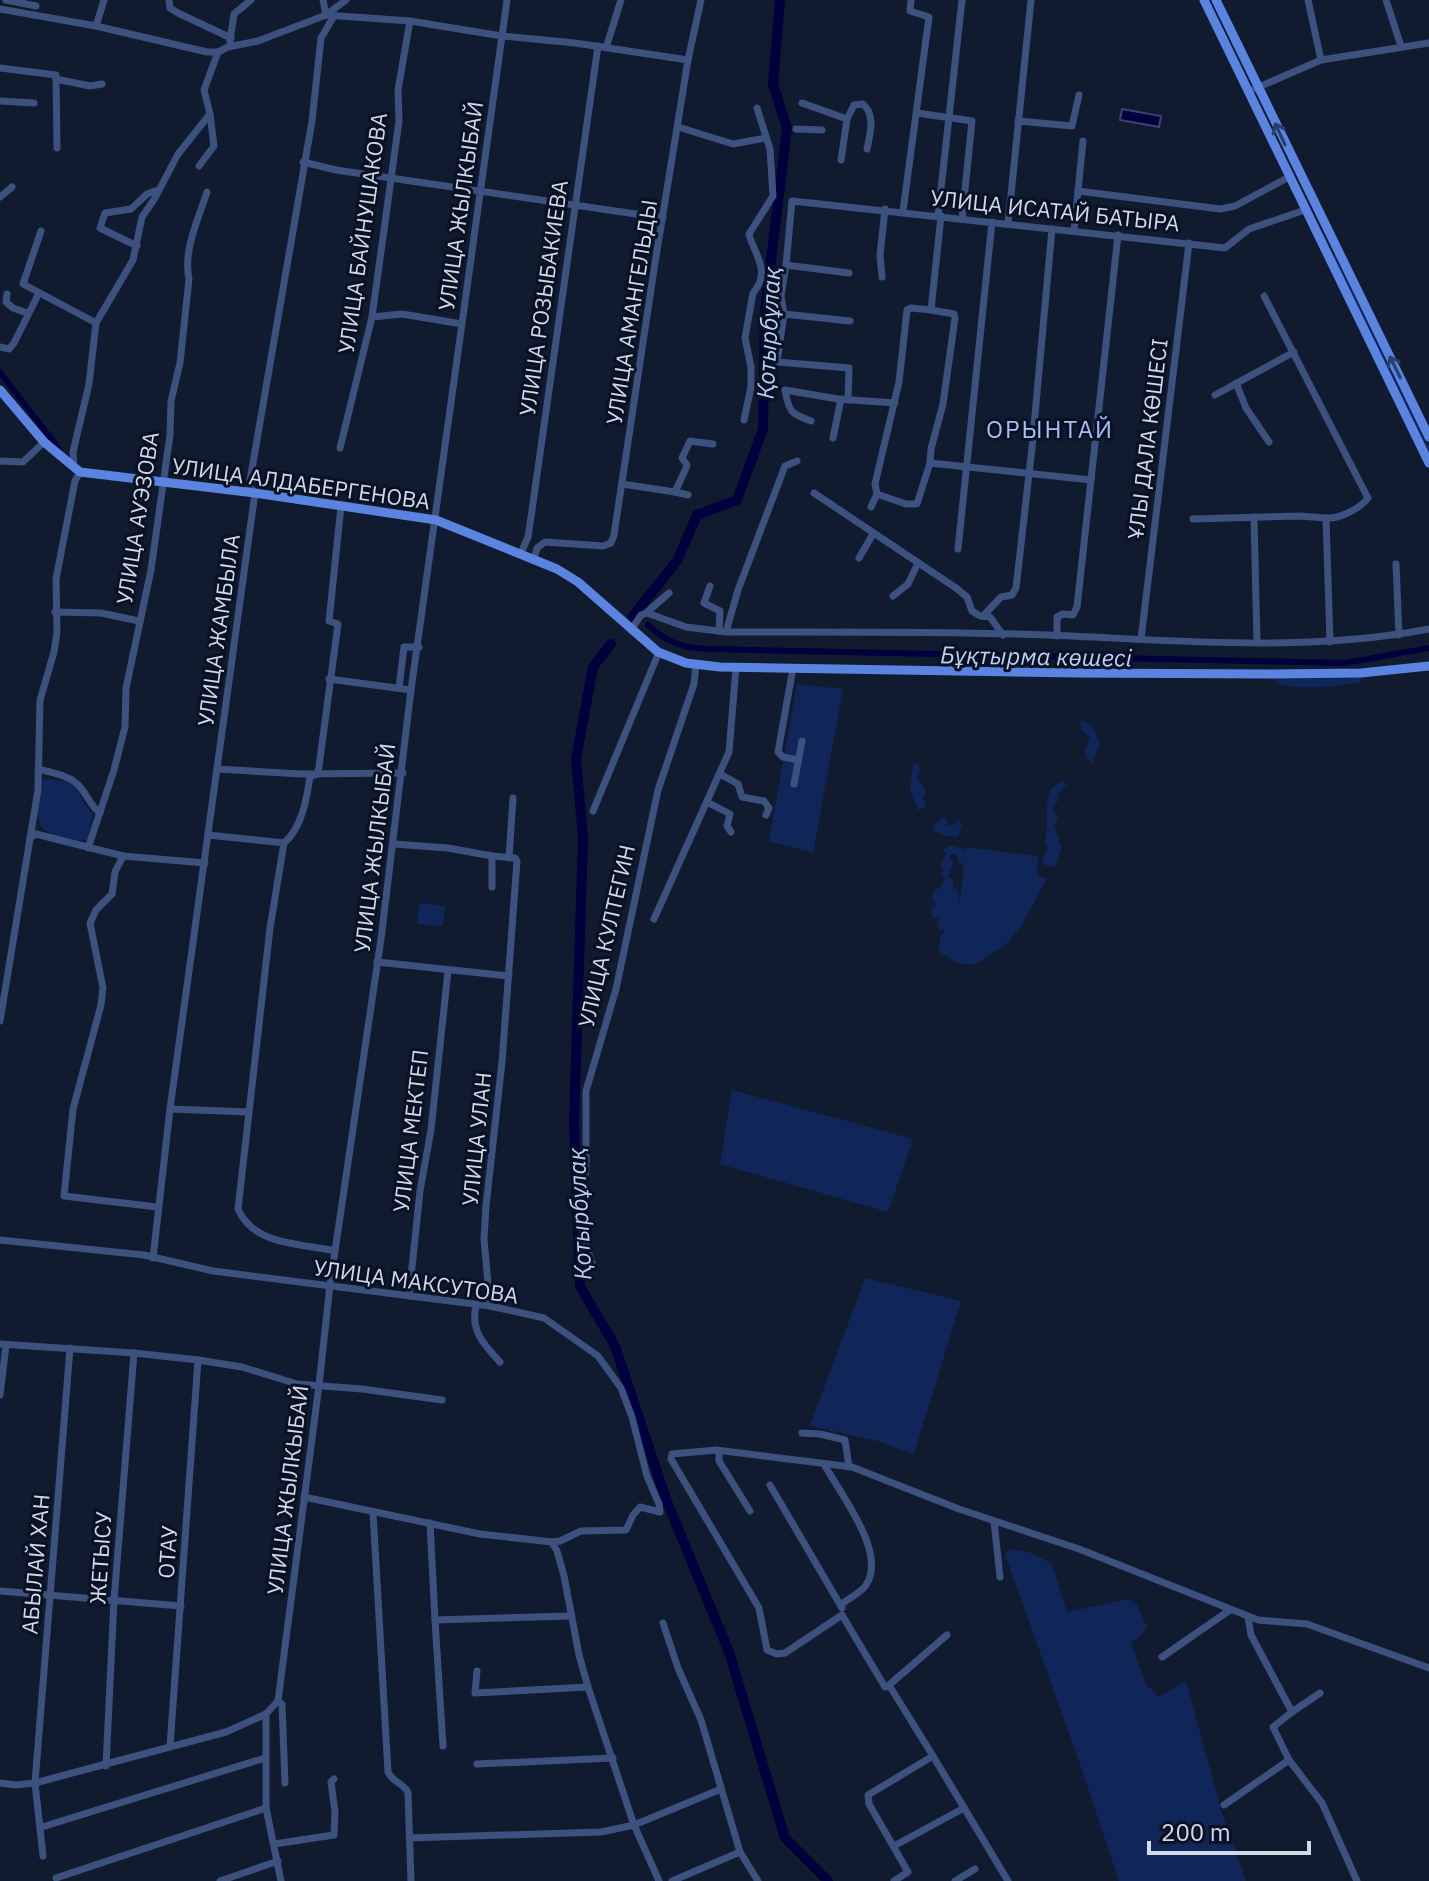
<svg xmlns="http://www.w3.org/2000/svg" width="1429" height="1881" font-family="'IBM Plex Sans',sans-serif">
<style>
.green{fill:#112658;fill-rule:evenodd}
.water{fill:#00003d;stroke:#3f4170;stroke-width:2}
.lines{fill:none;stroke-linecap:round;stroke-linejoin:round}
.canal{stroke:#00003d;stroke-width:6}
.river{stroke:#00003d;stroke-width:10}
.minor{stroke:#3c517d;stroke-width:7}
.major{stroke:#5b84e1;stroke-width:9}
.oneway{stroke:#2a3f70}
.labels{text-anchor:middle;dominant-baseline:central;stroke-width:6;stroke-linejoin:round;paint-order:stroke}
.street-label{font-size:22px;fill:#d2d9e7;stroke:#091124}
.water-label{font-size:24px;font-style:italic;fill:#bccff5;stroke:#091124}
.neighbourhood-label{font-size:24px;letter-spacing:2px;fill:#a6c0f5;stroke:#091124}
</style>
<rect width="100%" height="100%" fill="#111b2f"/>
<g class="green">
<polygon points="1335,254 1429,446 1429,453 1333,257"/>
<path d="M1342 676H1358L1362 681C1349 687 1288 691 1276 682V678L1282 677Z"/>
<polygon points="797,684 843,689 813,853 769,841"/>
<polygon points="1083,720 1093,727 1100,744 1092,763 1086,758 1085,751 1090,737 1083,732 1079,722"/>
<polygon points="913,764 917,764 920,768 917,777 926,792 923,799 926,804 922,809 918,810 910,791"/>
<path d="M43 779C86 780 72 792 93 814L88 840C70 842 54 837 40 826L38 814Z"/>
<path d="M1062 781 1067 784 1057 795 1058 800 1053 809 1058 818 1054 825 1061 848 1056 865 1053 867 1042 864 1043 856 1049 847 1044 843C1051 825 1043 806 1051 789Z"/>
<polygon points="943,817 947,820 947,825 954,825 958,820 962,824 958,837 946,836 934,831 933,825"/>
<path d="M951 846 963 849 964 852 965 847 1038 856 1037 875 1047 878 1022 925 1005 945 975 965 957 963 938 951 941 935 946 928 940 930 937 923 939 918 932 917 931 909 937 905 932 900 935 889H939L945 878 941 874 944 870 941 865 946 853 941 850ZM956 853 959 865 964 862 960 902 957 889H953V880L948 877 953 863 949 856Z"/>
<polygon points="419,903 445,906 443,926 417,924"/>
<polygon points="732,1090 913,1139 888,1212 720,1164"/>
<polygon points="865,1278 961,1301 914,1454 878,1441 810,1426"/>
<polygon points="1012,1549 1032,1553 1052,1564 1067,1612 1128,1599 1137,1605 1147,1627 1140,1637 1131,1641 1146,1684 1159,1697 1186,1681 1222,1813 1246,1881 1119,1881 1080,1764 1005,1554"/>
</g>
<polygon class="water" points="1122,109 1161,116 1159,127 1120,120"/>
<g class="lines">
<g class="canal">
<polyline points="0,372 59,449"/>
<path d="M648 625C669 644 683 648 711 649L1345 663 1429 648"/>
</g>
<g class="river">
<polyline points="632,617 677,561 697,515 737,500 763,429 765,309 787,128 773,84 780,0"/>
<polyline points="611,644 593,667 576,759 583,837 574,1123 580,1286 615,1346 667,1502 729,1652 785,1838 828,1881"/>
</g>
<g class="minor">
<polyline points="6,0 36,6"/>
<polyline points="169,0 170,8 178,13 231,38"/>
<polyline points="323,0 326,15 346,0"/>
<polyline points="1308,0 1321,60"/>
<polyline points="1386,0 1401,46"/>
<polyline points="0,9 96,26 207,52 218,52 228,47 258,41 326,15 410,21 502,36 575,43 688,60"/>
<polyline points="96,26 104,0"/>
<polyline points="230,41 234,14 251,0"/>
<polyline points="606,48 621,0"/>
<polyline points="0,68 56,75 57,148"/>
<polyline points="56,79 90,86 102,84"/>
<polyline points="1254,89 1321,60 1429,43"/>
<polyline points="0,101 34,103"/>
<polyline points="802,103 847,119 841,160"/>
<polyline points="917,113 972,121 962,219"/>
<path d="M847 119 854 105 863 104C876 116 870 133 867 149"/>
<polyline points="1018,121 1072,126 1079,95"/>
<polyline points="678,127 733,144 765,138"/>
<polyline points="796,129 822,130"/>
<polyline points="303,162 336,170 663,218"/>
<polyline points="199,166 214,146 210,114"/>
<polyline points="1078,191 1220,209 1235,206 1289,177"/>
<polyline points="0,197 12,187"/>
<polyline points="903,211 929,17 910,11 911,0"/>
<polyline points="938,216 962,0"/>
<polyline points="1008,224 1031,0"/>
<polyline points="41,231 23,284 96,323"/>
<polyline points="1074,231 1083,141"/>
<polyline points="137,246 100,228 105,213 131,209 147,194 158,190"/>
<polyline points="786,265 781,296 784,314 850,321"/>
<polyline points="849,273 786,265 792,201 1225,248 1249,229 1305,210"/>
<polyline points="882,277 880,255 885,209"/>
<polyline points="7,294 6,302 13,308 27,313"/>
<path d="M1264 296 1368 498C1360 509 1339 519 1326 518L1330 642"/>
<polyline points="784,314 777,362 849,368 848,400"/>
<polyline points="372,317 402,314 462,324"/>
<polyline points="0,347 9,349 14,343 39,293"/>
<polyline points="1236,383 1246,408 1269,442"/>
<polyline points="1215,395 1294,352"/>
<path d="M744 420 751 387V367L745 338 753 293C772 272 754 254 749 234L773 196 770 149 757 108"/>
<path d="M811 421C791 413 789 413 785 390L838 399 895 403"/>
<polyline points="833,438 841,399"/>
<polyline points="340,448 372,317 399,121 398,90 410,21"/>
<polyline points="0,461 23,462 44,442"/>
<polyline points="930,463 1091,480"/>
<polyline points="74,467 73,452 89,384 96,323 133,260 142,217 155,198 178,154 210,114 204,90 218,52"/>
<polyline points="622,484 675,492 686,468 687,465 682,458 690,441 713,444"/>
<polyline points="675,492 688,495"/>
<polyline points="814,493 956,588 967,597 972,611 980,616 990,617 1003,635"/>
<polyline points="877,494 906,504 917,504 930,463 931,449 943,404 955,318 954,314 931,310 941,216"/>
<polyline points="871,507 877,494 875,484 899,382 907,310 911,308 931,310"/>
<polyline points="1254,517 1257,643"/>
<polyline points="1193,519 1300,516 1326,518"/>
<polyline points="958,549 992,222"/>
<polyline points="521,553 528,537 532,510 598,46"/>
<polyline points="859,558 873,534"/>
<polyline points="534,559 537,548 545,542 603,546 611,543 614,535 655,263 688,60 701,0"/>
<polyline points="1396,564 1399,635"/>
<polyline points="710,586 704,603 720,611 719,631"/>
<polyline points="893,596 908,584 918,563"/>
<polyline points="55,612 101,613 139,621"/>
<polyline points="646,613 669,593"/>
<polyline points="983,616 1001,597 1012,595 1016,588 1032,448 1052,229"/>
<path d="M631 630 641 615 647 613 686 627 726 632C833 632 940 631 1047 635 1174 640 1305 653 1429 629"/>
<polyline points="726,632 738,590 785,466 797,461"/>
<polyline points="1057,636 1057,617 1063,614 1073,615 1077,607 1118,235"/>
<polyline points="1141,639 1189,243"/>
<polyline points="793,668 778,752 783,757 798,760"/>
<polyline points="329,679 411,690"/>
<polyline points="399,688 404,647 419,647"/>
<path d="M38 769C50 772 67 775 76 783 87 792 89 805 100 813"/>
<polyline points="217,769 301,774 403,773"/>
<polyline points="720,774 738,784 742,797 764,801 769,808 766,815"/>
<polyline points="794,784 802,741"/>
<polyline points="707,802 730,814 727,826 731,832"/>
<polyline points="593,811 659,652"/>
<path d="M208 835 284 843 270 928 238 1209C254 1246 300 1243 335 1251"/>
<polyline points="30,838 36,834 123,856 205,863"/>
<path d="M284 843C302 828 307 798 310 776L318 774 338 624 329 621 341 506"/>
<polyline points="394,844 448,848 492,856 492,887"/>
<path d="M88 848 114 770 125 727 126 688 151 570 170 435 171 401 180 363 189 279C183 250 198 220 207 192"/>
<polyline points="123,856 115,872 112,894 96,910 90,923 103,988 101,1005 73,1109 64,1196 157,1207"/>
<polyline points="509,858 513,798"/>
<polyline points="654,919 729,752 736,667"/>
<polyline points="377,962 509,976"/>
<polyline points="0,1021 38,790 40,700 54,652 57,632 56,579 75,481 80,472"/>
<polyline points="170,1109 249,1112"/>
<polyline points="0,1240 144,1255 213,1271 490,1306 544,1318 598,1356 621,1388 632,1417 647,1476 659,1504 660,1512 640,1507 633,1515 626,1530 581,1531 560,1541 552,1542 480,1534 304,1497"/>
<polyline points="153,1258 170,1109 255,493 249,486 312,121 321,38 334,16"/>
<polyline points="593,1266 579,1223 586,1169 586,1091 616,989 658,790 694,684 696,664"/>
<polyline points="409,1296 420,1191 431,1130 448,971"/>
<path d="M476 1305C470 1330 483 1344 500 1362"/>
<polyline points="490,1306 484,1239 486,1206 502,1062 517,861 515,858 492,856"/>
<polyline points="0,1344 134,1353 198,1360 242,1367 297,1384 362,1389 442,1400"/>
<polyline points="0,1395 6,1345"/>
<polyline points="802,1433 820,1434 845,1440 849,1467"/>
<polyline points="719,1451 719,1461 750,1511"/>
<path d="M824 1464C839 1492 888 1553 866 1585 861 1593 849 1598 842 1604"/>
<polyline points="770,1485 842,1608"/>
<path d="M373 1512 388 1772C393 1783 404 1783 408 1793L411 1881"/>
<polyline points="994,1521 1000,1577"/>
<polyline points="430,1523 435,1620"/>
<polyline points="552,1542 557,1551 564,1576 579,1655 588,1687 634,1825 659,1881"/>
<polyline points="0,1591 181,1606"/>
<polyline points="1248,1617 1251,1635 1292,1712 1273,1727 1289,1760 1322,1803 1357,1881"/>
<polyline points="663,1623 678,1668 701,1720 740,1852 758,1881"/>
<polyline points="1162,1657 1230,1610"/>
<polyline points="477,1671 475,1693 588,1687"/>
<polyline points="889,1686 885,1687 842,1615 785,1653 777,1654 767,1650 759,1608 671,1459 672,1454 716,1450 852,1467 959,1509 1079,1549 1258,1620 1307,1624 1429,1668"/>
<polyline points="1292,1712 1320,1693"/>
<polyline points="266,1714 266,1808 281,1881"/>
<polyline points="170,1746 198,1360"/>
<polyline points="443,1746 435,1620 571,1616"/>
<polyline points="933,1756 1008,1881"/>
<polyline points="477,1764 613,1758"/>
<polyline points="106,1766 114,1600 134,1353"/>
<polyline points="0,1783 16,1785 35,1783 226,1732 266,1714 278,1701"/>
<polyline points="285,1783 282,1704 278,1701 319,1385 330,1285 381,939 411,690 507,0"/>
<polyline points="1224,1805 1289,1760"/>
<polyline points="42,1827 265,1758"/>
<polyline points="409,1838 601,1832 634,1825 721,1789"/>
<polyline points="274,1844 334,1835 335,1812 331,1782 334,1779"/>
<polyline points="894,1846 964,1808"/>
<polyline points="43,1856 35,1783 70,1348"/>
<polyline points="56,1878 266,1808"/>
<polyline points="220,1881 278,1861"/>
<polyline points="672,1881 740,1852"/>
<polyline points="894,1881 908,1872 869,1804 868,1795 933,1756 889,1685 947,1635"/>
<polyline points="955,1881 975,1869"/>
</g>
<g class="major">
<polyline points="1204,0 1429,463"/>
<polyline points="1216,0 1429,437"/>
<polyline points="0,390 44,442 80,472 255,493 436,520 557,569 578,582 658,652 686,663 720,667 1076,673 1269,674 1361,673 1429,666"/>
</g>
</g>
<defs><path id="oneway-shaft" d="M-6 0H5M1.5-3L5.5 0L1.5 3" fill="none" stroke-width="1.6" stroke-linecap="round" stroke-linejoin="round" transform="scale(2)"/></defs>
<g class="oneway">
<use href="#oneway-shaft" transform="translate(1280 134) rotate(-115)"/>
<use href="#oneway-shaft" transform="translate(1395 367) rotate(-116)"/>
</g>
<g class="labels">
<g class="street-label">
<text transform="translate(460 206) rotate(-82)">УЛИЦА ЖЫЛКЫБАЙ</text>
<text transform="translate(1055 210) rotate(6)">УЛИЦА ИСАТАЙ БАТЫРА</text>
<text transform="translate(362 233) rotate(-82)">УЛИЦА БАЙНУШАКОВА</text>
<text transform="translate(543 298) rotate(-82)">УЛИЦА РОЗЫБАКИЕВА</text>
<text transform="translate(631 312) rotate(-81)">УЛИЦА АМАНГЕЛЬДЫ</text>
<text transform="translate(1147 439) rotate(-83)">ҰЛЫ ДАЛА КӨШЕСІ</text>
<text transform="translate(301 483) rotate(8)">УЛИЦА АЛДАБЕРГЕНОВА</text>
<text transform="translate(137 518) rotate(-81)">УЛИЦА АУЭЗОВА</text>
<text transform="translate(218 630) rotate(-82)">УЛИЦА ЖАМБЫЛА</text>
<text transform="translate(374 848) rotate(-83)">УЛИЦА ЖЫЛКЫБАЙ</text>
<text transform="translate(606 936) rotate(-77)">УЛИЦА КУЛТЕГИН</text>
<text transform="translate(410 1131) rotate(-83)">УЛИЦА МЕКТЕП</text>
<text transform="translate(476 1139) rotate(-84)">УЛИЦА УЛАН</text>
<text transform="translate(416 1281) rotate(8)">УЛИЦА МАКСУТОВА</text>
<text transform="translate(287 1490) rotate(-83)">УЛИЦА ЖЫЛКЫБАЙ</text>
<text transform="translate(167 1552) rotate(-86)">ОТАУ</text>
<text transform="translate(100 1558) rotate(-86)">ЖЕТЫСУ</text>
<text transform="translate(35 1564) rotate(-85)">АБЫЛАЙ ХАН</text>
</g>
<g class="water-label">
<text transform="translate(768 333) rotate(-87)">Қотырбұлақ</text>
<text transform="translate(1036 656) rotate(1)">Бұқтырма көшесі</text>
<text transform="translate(579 1214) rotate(-93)">Қотырбұлақ</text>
</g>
<g class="neighbourhood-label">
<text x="1050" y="429">ОРЫНТАЙ</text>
</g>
</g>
<path d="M1149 1841v12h160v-12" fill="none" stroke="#d2d9e7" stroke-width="4"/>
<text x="1161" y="1841" font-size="24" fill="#d2d9e7" stroke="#091124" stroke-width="6" paint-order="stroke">200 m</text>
</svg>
